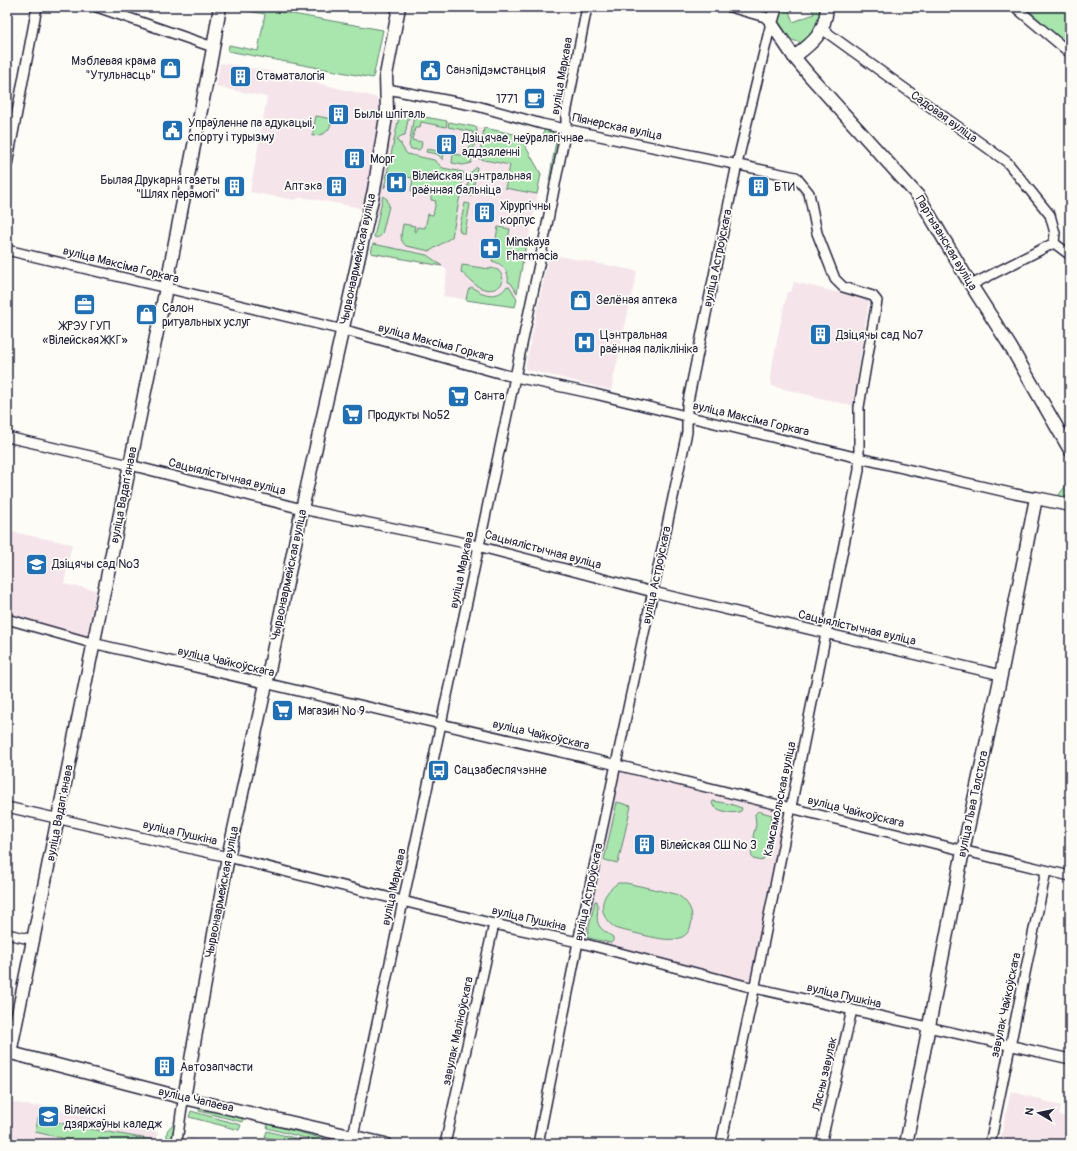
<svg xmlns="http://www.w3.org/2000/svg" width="1077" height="1151" font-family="Pangolin,sans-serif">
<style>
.built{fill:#f5e5eb}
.green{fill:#a9e6ad;stroke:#668474}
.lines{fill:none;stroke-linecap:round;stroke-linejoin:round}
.street-casing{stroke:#22223b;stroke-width:12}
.secondary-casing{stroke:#22223b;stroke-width:15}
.street{stroke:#fdfcf7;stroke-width:9}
.secondary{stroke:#fdfcf7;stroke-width:12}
.labels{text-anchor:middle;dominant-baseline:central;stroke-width:3.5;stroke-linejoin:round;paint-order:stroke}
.poi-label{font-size:12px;fill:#22223b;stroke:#fdfcf7;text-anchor:start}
.street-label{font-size:12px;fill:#22223b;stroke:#fdfcf7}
</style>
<rect width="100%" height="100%" fill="#fdfcf7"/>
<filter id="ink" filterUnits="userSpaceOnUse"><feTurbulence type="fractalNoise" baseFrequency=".025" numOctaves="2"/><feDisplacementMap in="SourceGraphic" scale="8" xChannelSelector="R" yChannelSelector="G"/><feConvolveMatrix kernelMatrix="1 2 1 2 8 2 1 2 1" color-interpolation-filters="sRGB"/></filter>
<g filter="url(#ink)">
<g class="built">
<polygon points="220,63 264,70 375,97 398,112 519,135 542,174 515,307 443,296 447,271 443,267 370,254 378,215 356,207 302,197 295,200 250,192 267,97 216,87"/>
<polygon points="549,254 637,271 611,390 525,369"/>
<polygon points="794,282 869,300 853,406 772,386 771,380 772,366 787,292 791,292"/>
<polygon points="7,531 72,544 64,584 96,590 87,636 7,616"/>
<polygon points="619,769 785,811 751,982 581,941"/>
<polygon points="1011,1091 1061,1106 1059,1115 1070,1118 1070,1144 999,1144"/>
<polygon points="11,1102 37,1107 37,1105 158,1132 156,1144 7,1144 7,1126"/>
<polygon points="190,1138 206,1142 215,1144 188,1144"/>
</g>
<g class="green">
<polygon points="236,7 253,7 383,30 373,78 228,51 229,45 258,51 265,14 236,9"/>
<polygon points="780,7 798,7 789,11 793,22 814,14 811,7 825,7 820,27 802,43 792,40 776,24"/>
<polygon points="1025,7 1070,7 1070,47 1065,43"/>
<path d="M400 112 409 115 405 135 401 136 397 139 399 143 402 144 401 145 407 154 434 160 443 168 463 172 464 175 452 237 430 251 406 246C398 240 402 232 403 224L415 226 414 231 416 232 417 227 425 228 428 214 433 215 436 201 431 200V195L411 191 413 178 389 174 386 185 384 188Z"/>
<polygon points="414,115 447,121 446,127 421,122 420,128 415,128 412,140 422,142 421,148 419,150 411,149 409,146"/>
<path d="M316 116 332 119C330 131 326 135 312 136Z"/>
<polygon points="449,122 476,127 477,130 471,163 463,165 452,163 453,154 468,156 473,132 448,127"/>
<polygon points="484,128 519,135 541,174 537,194 505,188 510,165 479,159"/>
<polygon points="544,130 552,132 554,134 553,142 543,139"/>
<polygon points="556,141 559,142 551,180 549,181"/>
<polygon points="427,149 444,152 443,160 437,154 426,152"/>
<polygon points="477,167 472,196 466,195 470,173"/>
<path d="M383 196 387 199 389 206 382 234C380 237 378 238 374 237Z"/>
<polygon points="465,203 470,204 465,233 461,233 459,229"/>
<path d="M498 227 510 229 508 239 526 243 517 293 511 283 508 282C510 271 501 263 492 261Z"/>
<polygon points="373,244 427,255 442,266 371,253"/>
<path d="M462 265 490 269 491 268 498 270C511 283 495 294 481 288 474 285 467 277 461 272Z"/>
<path d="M507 286 510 287 517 299 515 307 466 300 468 290 472 287C482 295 499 300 507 286Z"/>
<polygon points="1070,480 1070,498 1058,496"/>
<path d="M713 801 730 804 742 808 741 811C734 815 716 811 712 804Z"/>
<polygon points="617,802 631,806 618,863 604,860"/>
<path d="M758 811 772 815C772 820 769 822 769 827 768 835 767 855 762 861L753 859C749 852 753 846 755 839L753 836 756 825 755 814Z"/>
<path d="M618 883H626L676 894C685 899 692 907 692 918 691 946 665 940 647 936 637 934 627 931 617 929 596 916 599 895 618 883Z"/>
<path d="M595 901H597C600 909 594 919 600 927 603 931 609 934 613 937V941L611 943 589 938 587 936Z"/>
<polygon points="200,1107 243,1118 242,1122 199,1111"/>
<polygon points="191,1111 241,1125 239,1130 189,1117"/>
<polygon points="38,1118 79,1127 154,1140 154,1144 89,1144 35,1132"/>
<polygon points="268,1124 344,1144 328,1144 267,1128"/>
<path d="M173 1125 175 1126 174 1137 171 1139 167 1137C166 1131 168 1128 173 1125Z"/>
<polygon points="267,1131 318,1144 293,1144 265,1137"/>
</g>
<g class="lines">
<defs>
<g id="street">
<polyline points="97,7 213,47"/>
<polyline points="1015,7 1070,53"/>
<polyline points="822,29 1007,162 1050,215 1055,233 1054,243 971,285"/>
<polyline points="387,89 477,106 542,124 796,177 809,193 817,233 835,279 843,287 873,296 877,301 859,407 859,470 755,985 721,1144"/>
<polyline points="7,165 37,7"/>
<polyline points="1054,243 1070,255"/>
<polyline points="7,250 352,332 506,375 595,394 859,458 1015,494 1036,498"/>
<polyline points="7,437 130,465 302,509 470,544 653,592 1001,675"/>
<polyline points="7,619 88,642 617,765 953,848 1070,876"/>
<polyline points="7,807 228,857 494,924 578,942 746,986 1070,1059"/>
<polyline points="7,934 34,940"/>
<polyline points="353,1136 540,260 566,129 566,114 587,7"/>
<path d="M176 1144C180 1129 180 1113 184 1098"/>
<polyline points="445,1144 494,924"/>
<polyline points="538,1144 578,942 678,474 687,432 687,406 737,164 771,23 765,17 730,7"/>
<polyline points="821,1144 852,1010"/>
<polyline points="990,1144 1046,871"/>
</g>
<g id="secondary">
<polyline points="776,7 771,23 794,57 809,75 919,197 971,285 1010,346 1070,450"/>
<path d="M794 57C814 42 825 33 827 7"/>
<polyline points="7,1052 184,1098 385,1144"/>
<polyline points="10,1053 166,288 212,54 220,7"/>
<polyline points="184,1098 228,857 270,666 302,509 374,190 387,111 386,75 399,7"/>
<polyline points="906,1144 963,851 1001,675 1036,498 1070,505"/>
</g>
</defs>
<use href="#street" class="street-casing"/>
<use href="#secondary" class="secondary-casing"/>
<use href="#street" class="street"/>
<use href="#secondary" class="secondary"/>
</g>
</g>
<defs>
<symbol id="shop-square" viewBox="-11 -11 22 22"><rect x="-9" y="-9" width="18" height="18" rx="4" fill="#1f6fb2" stroke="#fdfcf7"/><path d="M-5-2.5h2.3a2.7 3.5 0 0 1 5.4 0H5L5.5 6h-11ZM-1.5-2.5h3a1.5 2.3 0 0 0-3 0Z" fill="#fff"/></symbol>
<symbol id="civic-square" viewBox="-11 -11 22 22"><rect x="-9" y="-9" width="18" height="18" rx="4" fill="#1f6fb2" stroke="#fdfcf7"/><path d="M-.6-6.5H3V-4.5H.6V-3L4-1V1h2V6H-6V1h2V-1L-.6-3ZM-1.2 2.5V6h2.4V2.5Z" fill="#fff"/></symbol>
<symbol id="building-square" viewBox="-11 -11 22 22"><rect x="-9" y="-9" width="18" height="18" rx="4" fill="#1f6fb2" stroke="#fdfcf7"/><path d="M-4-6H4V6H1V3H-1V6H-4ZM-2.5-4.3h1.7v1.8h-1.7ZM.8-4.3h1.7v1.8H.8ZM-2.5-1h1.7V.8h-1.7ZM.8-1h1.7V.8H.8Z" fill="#fff"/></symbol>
<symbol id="cafe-square" viewBox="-11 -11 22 22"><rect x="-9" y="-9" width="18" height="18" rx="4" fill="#1f6fb2" stroke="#fdfcf7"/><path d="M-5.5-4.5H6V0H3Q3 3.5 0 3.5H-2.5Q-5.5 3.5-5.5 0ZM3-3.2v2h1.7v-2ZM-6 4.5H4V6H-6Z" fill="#fff"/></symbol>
<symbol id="hospital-square" viewBox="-11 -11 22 22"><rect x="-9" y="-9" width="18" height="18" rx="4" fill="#1f6fb2" stroke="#fdfcf7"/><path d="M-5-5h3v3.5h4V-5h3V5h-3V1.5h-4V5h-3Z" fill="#fff"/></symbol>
<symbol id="pharmacy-square" viewBox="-11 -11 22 22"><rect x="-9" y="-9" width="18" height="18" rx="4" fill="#1f6fb2" stroke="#fdfcf7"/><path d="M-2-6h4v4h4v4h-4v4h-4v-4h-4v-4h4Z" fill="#fff"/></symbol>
<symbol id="office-square" viewBox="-11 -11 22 22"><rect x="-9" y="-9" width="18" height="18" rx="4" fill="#1f6fb2" stroke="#fdfcf7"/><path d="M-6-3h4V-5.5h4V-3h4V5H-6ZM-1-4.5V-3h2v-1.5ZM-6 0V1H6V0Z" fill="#fff"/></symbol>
<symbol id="supermarket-square" viewBox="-11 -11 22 22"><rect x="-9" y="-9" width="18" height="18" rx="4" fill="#1f6fb2" stroke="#fdfcf7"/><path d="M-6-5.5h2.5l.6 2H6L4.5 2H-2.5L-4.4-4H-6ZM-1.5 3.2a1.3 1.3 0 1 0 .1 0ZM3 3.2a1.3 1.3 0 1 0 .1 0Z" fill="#fff"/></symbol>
<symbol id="school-square" viewBox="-11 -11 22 22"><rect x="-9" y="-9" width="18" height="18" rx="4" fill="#1f6fb2" stroke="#fdfcf7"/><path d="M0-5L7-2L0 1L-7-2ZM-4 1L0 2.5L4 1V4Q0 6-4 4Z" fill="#fff"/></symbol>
<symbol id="bus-square" viewBox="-11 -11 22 22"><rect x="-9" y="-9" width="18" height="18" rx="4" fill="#1f6fb2" stroke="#fdfcf7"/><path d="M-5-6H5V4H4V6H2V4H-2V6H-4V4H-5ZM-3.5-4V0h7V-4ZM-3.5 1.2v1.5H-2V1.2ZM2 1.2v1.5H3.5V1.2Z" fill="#fff"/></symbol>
<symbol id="university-square" viewBox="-11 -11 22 22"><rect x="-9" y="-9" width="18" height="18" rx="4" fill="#1f6fb2" stroke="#fdfcf7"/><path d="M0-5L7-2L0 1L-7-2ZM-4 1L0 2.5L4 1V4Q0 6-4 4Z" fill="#fff"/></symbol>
</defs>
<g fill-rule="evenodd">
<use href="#shop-square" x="158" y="56" width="25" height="25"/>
<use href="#civic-square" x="418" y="58" width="25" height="25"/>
<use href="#building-square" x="228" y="64" width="25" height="25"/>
<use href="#cafe-square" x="522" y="86" width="25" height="25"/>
<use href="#building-square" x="326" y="102" width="25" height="25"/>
<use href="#civic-square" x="160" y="118" width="25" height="25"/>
<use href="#building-square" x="434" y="132" width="25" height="25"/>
<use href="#building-square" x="342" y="146" width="25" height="25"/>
<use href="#hospital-square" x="384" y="170" width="25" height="25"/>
<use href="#building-square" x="324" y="174" width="25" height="25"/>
<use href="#building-square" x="222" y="174" width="25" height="25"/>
<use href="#building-square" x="746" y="174" width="25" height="25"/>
<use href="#building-square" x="472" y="200" width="25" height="25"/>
<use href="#pharmacy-square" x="478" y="236" width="25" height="25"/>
<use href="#shop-square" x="568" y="288" width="25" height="25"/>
<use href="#office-square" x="72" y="292" width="25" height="25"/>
<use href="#shop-square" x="134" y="302" width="25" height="25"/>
<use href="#building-square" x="808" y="322" width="25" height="25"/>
<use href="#hospital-square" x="572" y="330" width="25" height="25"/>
<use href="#supermarket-square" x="446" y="384" width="25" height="25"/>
<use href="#supermarket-square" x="340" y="402" width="25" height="25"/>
<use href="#school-square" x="24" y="552" width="25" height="25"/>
<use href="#supermarket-square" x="270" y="698" width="25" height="25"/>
<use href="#bus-square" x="426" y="758" width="25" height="25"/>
<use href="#building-square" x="632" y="832" width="25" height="25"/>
<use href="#building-square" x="152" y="1054" width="25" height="25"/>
<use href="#university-square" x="36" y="1104" width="25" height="25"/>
</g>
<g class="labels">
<g class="poi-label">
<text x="156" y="61" text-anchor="end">Мэблевая крама<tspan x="156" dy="14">"Утульнасць"</tspan></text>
<text x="446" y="70">Санэпідэмстанцыя</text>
<text x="256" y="76">Стаматалогія</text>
<text x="518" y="99" text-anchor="end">1771</text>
<text x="354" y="114">Былы шпіталь</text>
<text x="188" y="123">Упраўленне па адукацыі,<tspan x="188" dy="14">спорту і турызму</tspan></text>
<text x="462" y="138">Дзіцячае, неўралагічнае<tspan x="462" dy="14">аддзяленні</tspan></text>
<text x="370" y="159">Морг</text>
<text x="412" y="176">Вілейская цэнтральная<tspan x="412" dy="14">раённая бальніца</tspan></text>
<text x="220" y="180" text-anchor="end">Былая Друкарня газеты<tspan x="220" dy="14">"Шлях перамогі"</tspan></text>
<text x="322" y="186" text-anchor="end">Аптэка</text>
<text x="774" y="187">БТИ</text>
<text x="500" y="206">Хірургічны<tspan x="500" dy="14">корпус</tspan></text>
<text x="506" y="242">Minskaya<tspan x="506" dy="14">Pharmacia</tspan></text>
<text x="596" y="300">Зелёная аптека</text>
<text x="162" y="308">Салон<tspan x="162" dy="14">ритуальных услуг</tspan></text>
<text x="85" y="326" text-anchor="middle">ЖРЭУ ГУП<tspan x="85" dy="14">«Вілейская ЖКГ»</tspan></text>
<text x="600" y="335">Цэнтральная<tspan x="600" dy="14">раённая паліклініка</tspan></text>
<text x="836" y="335">Дзіцячы сад №7</text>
<text x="474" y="396">Санта</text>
<text x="368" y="415">Продукты №52</text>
<text x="52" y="564">Дзіцячы сад №3</text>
<text x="298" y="711">Магазин № 9</text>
<text x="454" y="770">Сацзабеспячэнне</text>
<text x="660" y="845">Вілейская СШ № 3</text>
<text x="180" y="1067">Автозапчасти</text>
<text x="64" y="1110">Вілейскі<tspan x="64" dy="14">дзяржаўны каледж</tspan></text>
</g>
<g class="street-label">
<text transform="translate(562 76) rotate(-80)">вуліца Маркава</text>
<text transform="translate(944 117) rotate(36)">Садовая вуліца</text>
<text transform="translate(617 127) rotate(12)">Піянерская вуліца</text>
<text transform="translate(946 243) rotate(59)">Партызанская вуліца</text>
<text transform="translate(718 258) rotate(-78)">вуліца Астроўскага</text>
<text transform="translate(358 259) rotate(-78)">Чырвонаармейская вуліца</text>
<text transform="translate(121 265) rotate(14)">вуліца Максіма Горкага</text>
<text transform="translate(436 343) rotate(15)">вуліца Максіма Горкага</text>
<text transform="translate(751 419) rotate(13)">вуліца Максіма Горкага</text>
<text transform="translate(227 477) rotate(14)">Сацыялістычная вуліца</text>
<text transform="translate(124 495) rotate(-79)">вуліца Вадапʼянава</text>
<text transform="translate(543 550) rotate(15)">Сацыялістычная вуліца</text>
<text transform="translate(462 570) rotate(-78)">вуліца Маркава</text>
<text transform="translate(289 575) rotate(-78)">Чырвонаармейская вуліца</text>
<text transform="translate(657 575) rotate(-78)">вуліца Астроўскага</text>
<text transform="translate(857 628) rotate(13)">Сацыялістычная вуліца</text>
<text transform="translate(226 662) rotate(13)">вуліца Чайкоўскага</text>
<text transform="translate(541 735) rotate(13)">вуліца Чайкоўскага</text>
<text transform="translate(780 799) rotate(-78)">Камсамольская вуліца</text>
<text transform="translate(973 804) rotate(-78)">вуліца Льва Талстога</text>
<text transform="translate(856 812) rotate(14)">вуліца Чайкоўскага</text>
<text transform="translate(60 813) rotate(-79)">вуліца Вадапʼянава</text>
<text transform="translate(180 833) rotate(13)">вуліца Пушкіна</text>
<text transform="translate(394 887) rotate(-78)">вуліца Маркава</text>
<text transform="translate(222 892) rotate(-79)">Чырвонаармейская вуліца</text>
<text transform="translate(589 892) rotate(-78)">вуліца Астроўскага</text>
<text transform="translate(529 919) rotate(13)">вуліца Пушкіна</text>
<text transform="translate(844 996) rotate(13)">вуліца Пушкіна</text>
<text transform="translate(1006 1005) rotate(-78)">завулак Чайкоўскага</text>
<text transform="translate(458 1031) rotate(-78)">завулак Маліноўскага</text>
<text transform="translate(825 1074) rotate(-77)">Лясны завулак</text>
<text transform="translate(196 1100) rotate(13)">вуліца Чапаева</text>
</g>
</g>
<rect width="1077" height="1151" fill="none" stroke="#fdfcf7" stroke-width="24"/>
<rect x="12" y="12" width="1053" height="1127" fill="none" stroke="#22223b" stroke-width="1.5" filter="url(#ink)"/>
<g transform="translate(1039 1113) rotate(279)" stroke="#fdfcf7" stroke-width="3" paint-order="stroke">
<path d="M0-3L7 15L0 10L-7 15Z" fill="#22223b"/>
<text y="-6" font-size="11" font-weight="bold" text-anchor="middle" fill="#22223b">N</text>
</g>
</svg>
